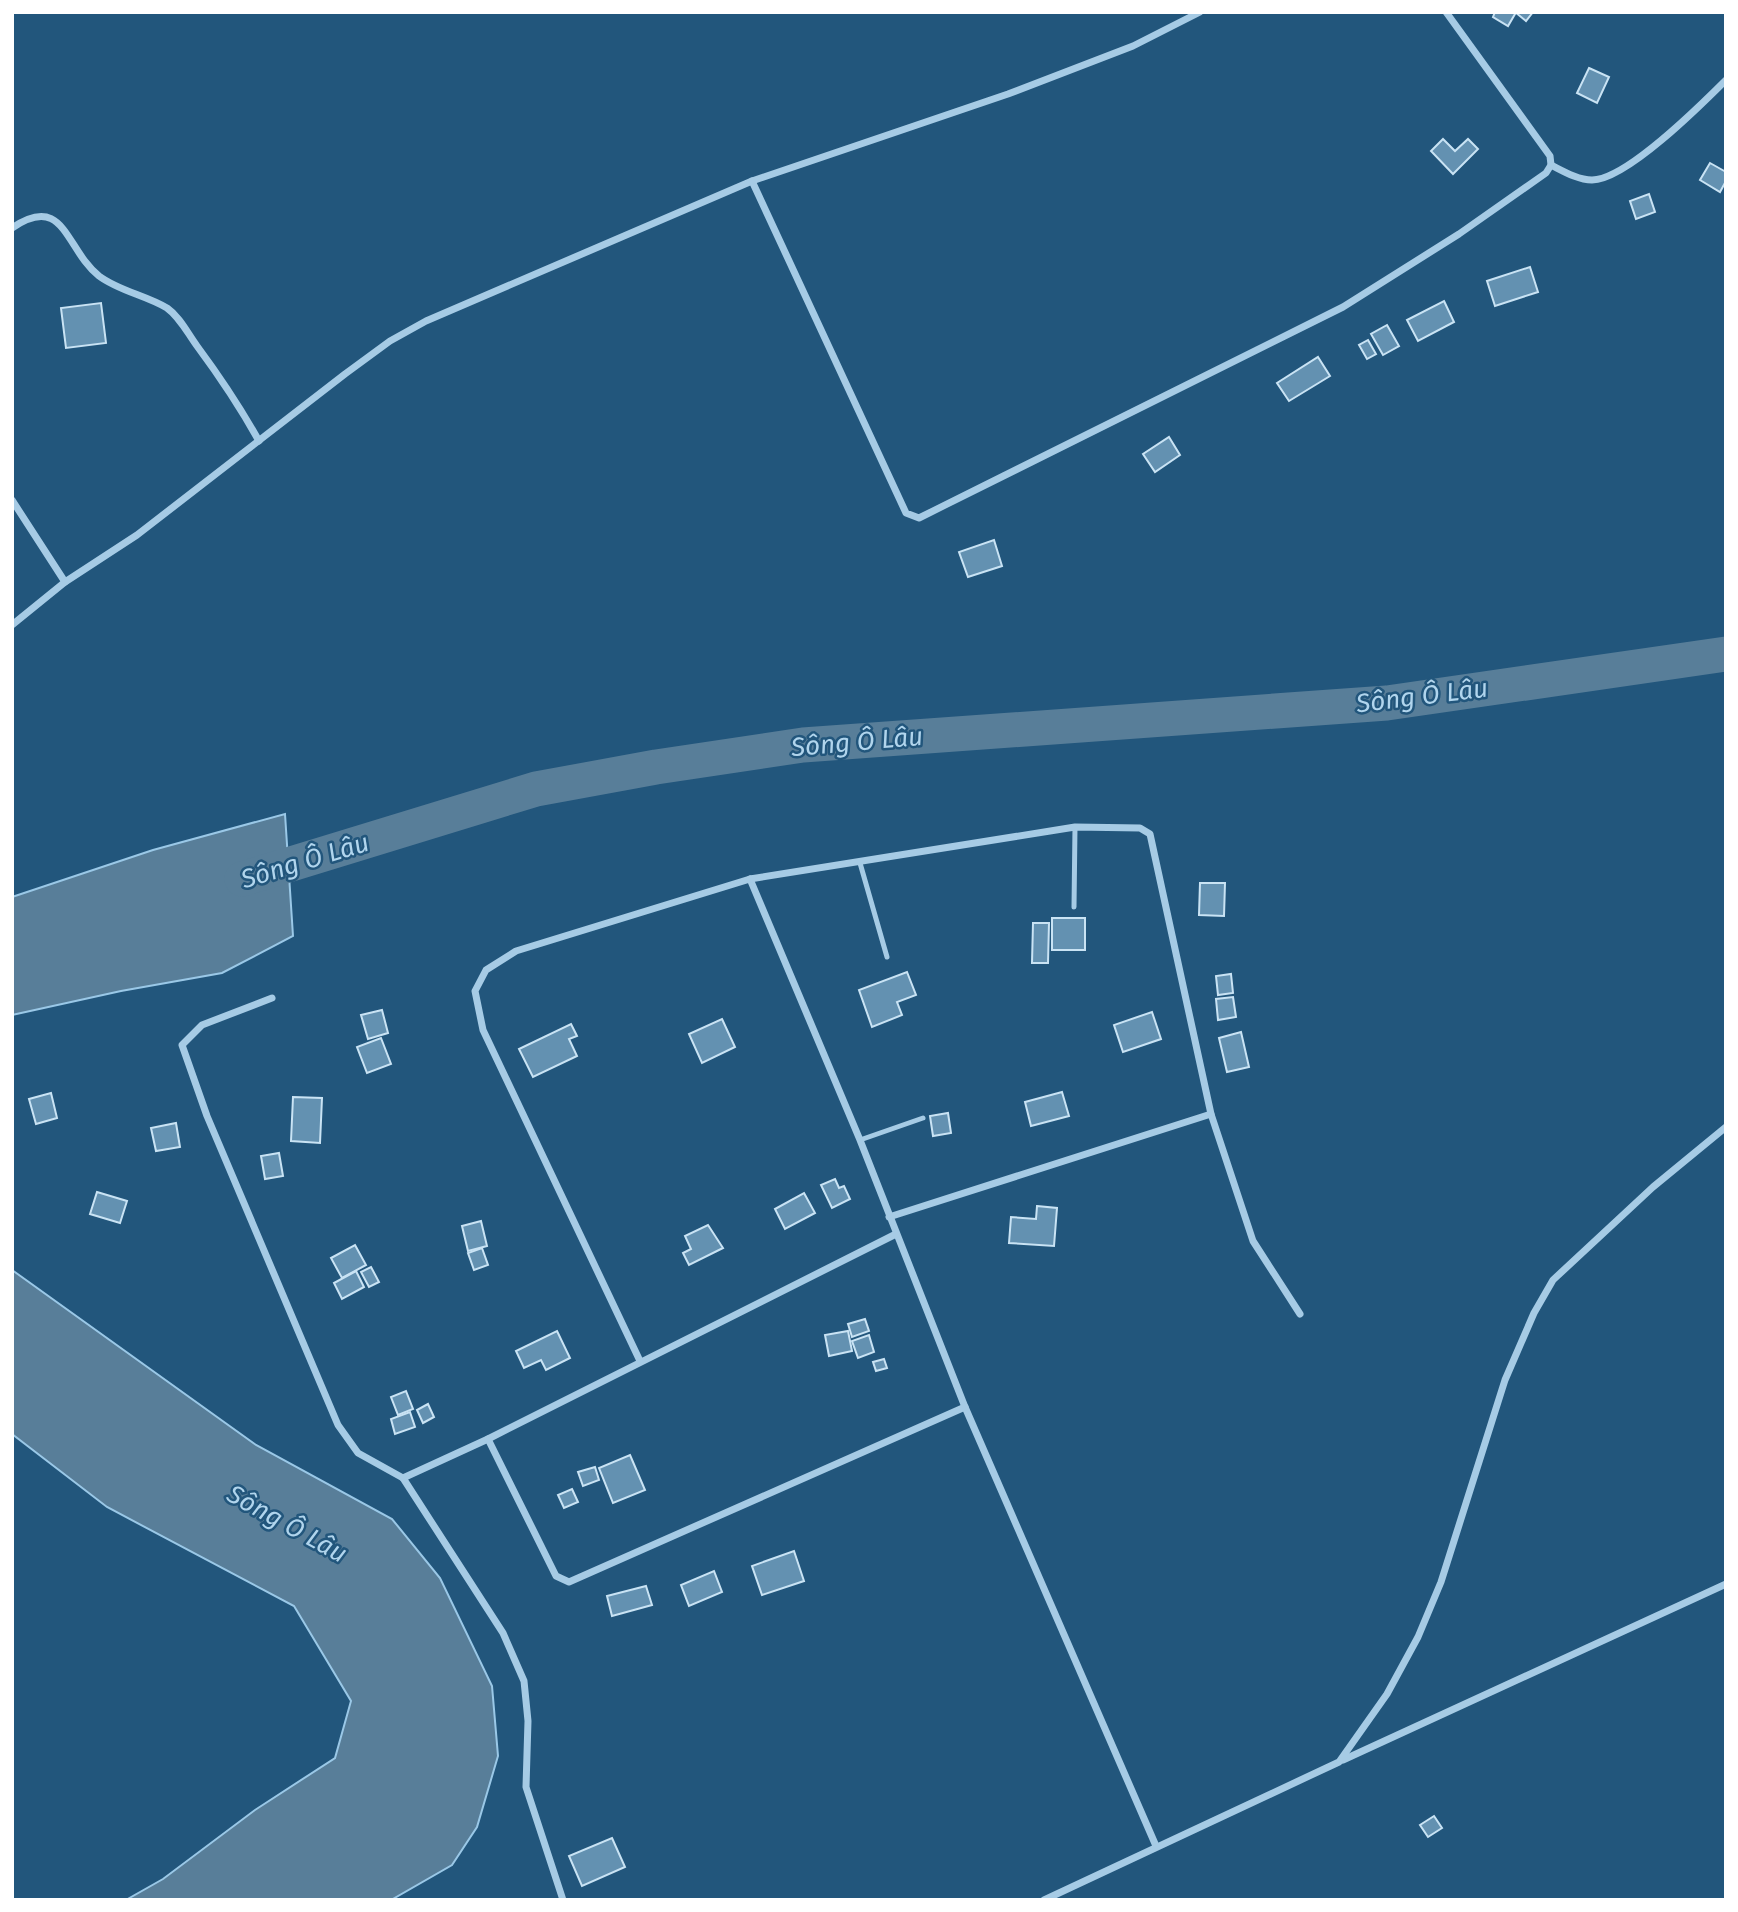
<svg xmlns="http://www.w3.org/2000/svg" width="1738" height="1912" font-family="'Fira Sans',sans-serif">
<style>
.water{fill:#587e99;stroke:#9ac8e7;stroke-width:2}
.lines{fill:none;stroke-linecap:round;stroke-linejoin:round}
.river{stroke:#587e99;stroke-width:35}
.building{fill:#6391b1;stroke:#c9e3f4;stroke-width:2}
.lane{stroke:#a6cbe5;stroke-width:5}
.street{stroke:#a6cbe5;stroke-width:7}
.labels{text-anchor:middle;dominant-baseline:central;stroke-width:5;stroke-linejoin:round;paint-order:stroke}
.water-label{font-size:26px;font-style:italic;fill:#b1d5ed;stroke:#22567c}
</style>
<rect width="100%" height="100%" fill="#22567c"/>
<g class="water">
<polygon points="285,814 293,936 222,973 121,991 12,1015 12,897 153,850"/>
<polygon points="12,1270 256,1445 392,1519 440,1578 492,1686 498,1756 477,1827 452,1865 391,1900 126,1900 163,1879 255,1810 335,1758 351,1701 294,1606 107,1507 12,1434"/>
</g>
<g class="lines">
<polyline class="river" points="242,879 536,789 656,767 803,745 1387,703 1726,654"/>
</g>
<g class="building">
<polygon points="1495,12 1512,12 1515,14 1508,26 1493,17"/>
<polygon points="1515,12 1533,12 1526,21"/>
<polygon points="1589,68 1609,77 1597,103 1577,93"/>
<polygon points="1443,139 1455,151 1468,139 1478,149 1453,174 1431,151"/>
<polygon points="1710,163 1726,172 1726,181 1720,192 1700,180"/>
<polygon points="1649,194 1655,212 1636,219 1630,201"/>
<polygon points="1530,267 1538,292 1495,306 1487,281"/>
<polygon points="1444,301 1454,322 1418,341 1407,320"/>
<polygon points="101,303 106,343 66,348 61,308"/>
<polygon points="1387,325 1399,346 1383,355 1371,334"/>
<polygon points="1368,340 1376,354 1367,359 1359,345"/>
<polygon points="1318,357 1330,376 1289,401 1277,383"/>
<polygon points="1169,437 1180,455 1155,472 1143,454"/>
<polygon points="994,540 1002,566 968,577 959,552"/>
<polygon points="1200,883 1225,883 1224,916 1199,915"/>
<rect x="1052" y="918" width="33" height="32"/>
<polygon points="1033,923 1049,923 1048,963 1032,963"/>
<polygon points="907,972 916,995 897,1002 902,1015 872,1027 859,990"/>
<polygon points="1231,974 1233,993 1218,995 1216,976"/>
<polygon points="1233,997 1236,1017 1218,1020 1216,999"/>
<polygon points="382,1010 388,1033 368,1039 361,1015"/>
<polygon points="1152,1012 1161,1039 1123,1052 1114,1025"/>
<polygon points="722,1019 735,1047 702,1063 689,1034"/>
<polygon points="571,1024 577,1036 569,1039 577,1056 533,1077 519,1049"/>
<polygon points="1241,1032 1249,1067 1227,1072 1219,1038"/>
<polygon points="381,1038 391,1064 367,1073 357,1047"/>
<polygon points="1062,1092 1069,1116 1031,1126 1025,1102"/>
<polygon points="51,1093 57,1118 36,1124 29,1099"/>
<polygon points="293,1097 322,1098 320,1143 291,1141"/>
<polygon points="948,1113 951,1133 933,1136 930,1116"/>
<polygon points="176,1123 180,1147 156,1151 151,1128"/>
<polygon points="279,1153 283,1176 265,1179 261,1156"/>
<polygon points="835,1179 839,1188 844,1186 850,1199 832,1208 821,1185"/>
<polygon points="97,1192 127,1201 120,1223 90,1214"/>
<polygon points="804,1193 815,1213 785,1229 775,1209"/>
<polygon points="1037,1206 1057,1208 1054,1246 1009,1243 1011,1217 1036,1219"/>
<polygon points="481,1221 487,1246 468,1251 462,1226"/>
<polygon points="708,1225 723,1248 689,1265 683,1253 691,1249 685,1236"/>
<polygon points="355,1245 366,1265 342,1278 331,1258"/>
<polygon points="482,1248 488,1265 474,1270 468,1253"/>
<polygon points="371,1267 379,1282 369,1287 361,1272"/>
<polygon points="356,1271 364,1287 342,1299 334,1283"/>
<polygon points="865,1319 869,1331 852,1337 848,1324"/>
<polygon points="557,1331 570,1358 546,1370 541,1360 524,1368 516,1351"/>
<polygon points="848,1331 852,1351 829,1356 825,1335"/>
<polygon points="869,1335 874,1352 858,1358 852,1341"/>
<polygon points="884,1359 887,1368 876,1371 873,1362"/>
<polygon points="406,1391 413,1409 398,1415 391,1397"/>
<polygon points="428,1404 434,1417 423,1423 417,1410"/>
<polygon points="410,1412 415,1427 395,1434 391,1419"/>
<polygon points="630,1455 645,1490 613,1503 599,1468"/>
<polygon points="595,1467 599,1480 583,1486 578,1472"/>
<polygon points="572,1489 578,1502 564,1508 558,1495"/>
<polygon points="794,1551 804,1581 762,1595 752,1566"/>
<polygon points="714,1571 722,1592 689,1606 681,1585"/>
<polygon points="646,1586 652,1605 612,1616 607,1596"/>
<polygon points="1434,1816 1442,1828 1428,1837 1420,1825"/>
<polygon points="612,1838 625,1867 582,1886 569,1856"/>
</g>
<g class="lines">
<g class="lane">
<polyline points="860,863 887,957"/>
<polyline points="1074,907 1075,827"/>
<polyline points="860,1140 923,1118"/>
</g>
<g class="street">
<path d="M1551 165C1563 171 1578 180 1592 180 1626 180 1701 105 1726 80"/>
<polyline points="752,181 906,513 919,518 1343,307 1459,234 1546,173 1551,165 1550,156 1446,12"/>
<path d="M12 228C65 192 65 249 99 276 119 291 145 295 167 308 180 317 188 334 197 346 220 377 240 407 259 441"/>
<polyline points="12,500 65,582"/>
<polyline points="12,625 65,582 137,535 345,374 390,341 426,321 752,181 1008,94 1133,46 1200,12"/>
<polyline points="750,879 860,1140 965,1407 1156,1846"/>
<polyline points="272,998 202,1025 182,1045 207,1116 338,1425 358,1453 403,1478 488,1439 896,1234"/>
<polyline points="889,1217 1211,1114"/>
<polyline points="640,1361 483,1030 475,991 486,970 516,951 750,879 1075,827 1140,828 1150,834 1211,1114 1253,1241 1300,1314"/>
<polyline points="488,1439 556,1576 569,1582 965,1407"/>
<polyline points="403,1478 503,1633 524,1681 528,1721 526,1787 563,1900"/>
<polyline points="1343,1760 1726,1584"/>
<polyline points="1044,1900 1339,1762 1387,1694 1418,1637 1441,1582 1505,1380 1534,1313 1553,1280 1653,1187 1726,1127"/>
</g>
</g>
<g class="labels">
<g class="water-label">
<text transform="translate(1422 696) rotate(-7)">Sông Ô Lâu</text>
<text transform="translate(857 742) rotate(-5)">Sông Ô Lâu</text>
<text transform="translate(305 861) rotate(-17)">Sông Ô Lâu</text>
<text transform="translate(287 1524) rotate(29)">Sông Ô Lâu</text>
</g>
</g>
<rect width="1738" height="1912" fill="none" stroke="#ffffff" stroke-width="28"/>
</svg>
